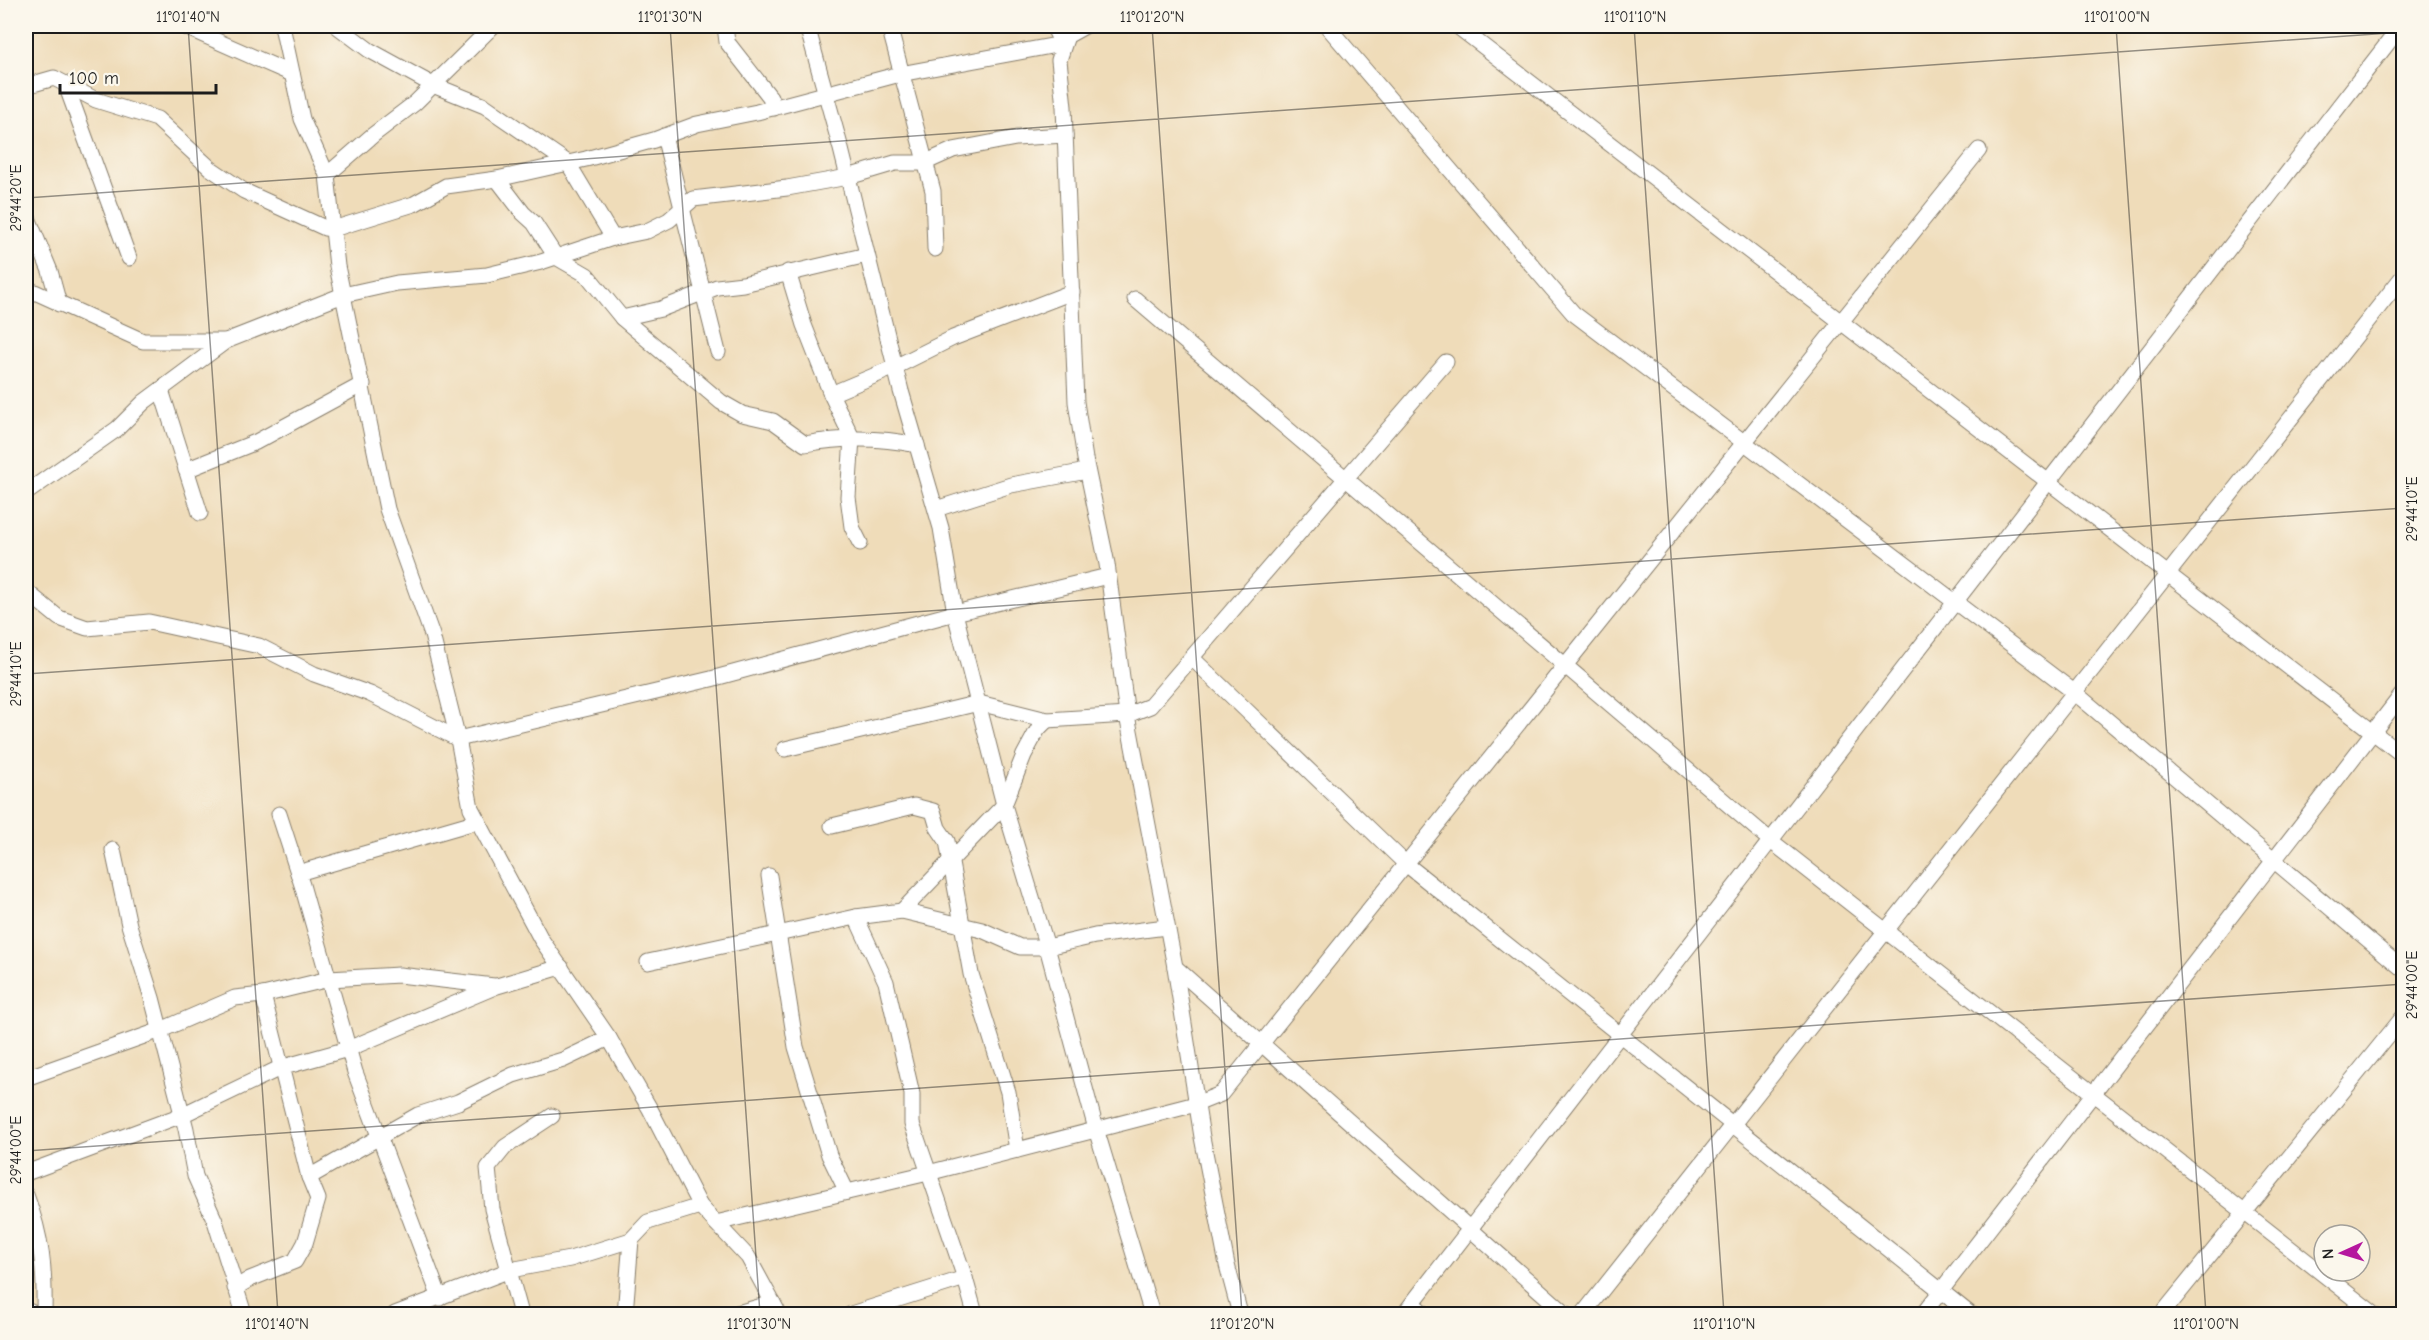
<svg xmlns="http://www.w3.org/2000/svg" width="2429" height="1340" font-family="'Comic Neue',sans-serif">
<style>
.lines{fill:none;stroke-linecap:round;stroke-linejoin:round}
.minor-casing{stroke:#867c6a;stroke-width:17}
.minor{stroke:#fff;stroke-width:15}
.ticks{fill:none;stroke:#1c1c1c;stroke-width:1.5;stroke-opacity:0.45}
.neatline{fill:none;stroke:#1c1c1c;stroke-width:2}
.ticks-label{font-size:15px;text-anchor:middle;fill:#1c1c1c}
</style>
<rect width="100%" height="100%" fill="#fbf7ec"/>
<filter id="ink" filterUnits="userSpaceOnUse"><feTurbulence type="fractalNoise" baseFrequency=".0167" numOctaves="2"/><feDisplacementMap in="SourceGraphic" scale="12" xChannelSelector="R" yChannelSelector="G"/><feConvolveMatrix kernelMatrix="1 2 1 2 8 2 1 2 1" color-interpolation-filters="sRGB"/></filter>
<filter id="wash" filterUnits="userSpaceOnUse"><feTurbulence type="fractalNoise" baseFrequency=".008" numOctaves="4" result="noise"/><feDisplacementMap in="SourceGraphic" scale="24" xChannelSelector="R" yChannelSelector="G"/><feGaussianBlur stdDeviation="1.35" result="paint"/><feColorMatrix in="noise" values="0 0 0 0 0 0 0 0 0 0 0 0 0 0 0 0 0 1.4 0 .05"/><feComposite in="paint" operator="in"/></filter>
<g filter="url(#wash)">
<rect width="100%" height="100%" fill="#efdcb9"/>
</g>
<g filter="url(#ink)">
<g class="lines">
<defs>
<g id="minor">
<polyline points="183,26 292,74"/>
<polyline points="282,26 302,119 327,175 337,266 387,509 432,635 458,739 471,808 541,939 609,1038 650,1109 700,1206 748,1257 779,1314"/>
<polyline points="337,26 369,50 433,85 485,106 568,163 613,238"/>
<polyline points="725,26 727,42 770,97 774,108"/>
<polyline points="807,26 841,149 901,391 941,528 955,613 1004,805 1047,947 1096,1129 1152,1314"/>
<polyline points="889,26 933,191 935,249"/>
<polyline points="1085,26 1067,36 1059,60 1064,107 1076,402 1085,459 1107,564 1127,715 1175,967 1202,1137 1227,1265 1240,1314"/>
<polyline points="1327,26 1573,313 2074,692 2404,970"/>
<polyline points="1457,26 2404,756"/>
<polyline points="66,85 129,258"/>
<polyline points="26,86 54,78 96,100 157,119 210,168 244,191 325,228 333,229 414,204 446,186 497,179 586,159 654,140 697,124 757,112 900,74 1062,44 1053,26"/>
<polyline points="664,136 718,352"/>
<polyline points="327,175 373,135 415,103 493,26"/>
<path d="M497 179 523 213 534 223 556 257 587 275 622 318 721 402 742 414 773 421 805 444C844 437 878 437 917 445"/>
<polyline points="26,213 50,271 59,304"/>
<polyline points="788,272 804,325 831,394 852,438 848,497 852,527 860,543"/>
<polyline points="26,288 143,341 226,341 343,295 397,283 487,275 541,262 613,238 647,231 669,220 693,199 787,188 848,177 895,163 924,163 953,150 1016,138 1065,135"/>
<polyline points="1135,299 1771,841 2374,1314"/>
<polyline points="622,318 661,309 717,287 743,284 867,255"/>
<polyline points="161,390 200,513"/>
<polyline points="831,394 895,367 953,338 1072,292"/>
<polyline points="186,470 256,442 363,384"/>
<polyline points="26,493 117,429 144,402 226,341"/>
<polyline points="936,509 1011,485 1087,471"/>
<polyline points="26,591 59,618 87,628 149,622 259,646 314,674 370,694 458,739 711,679 955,613 1108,576"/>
<polyline points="1192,658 1406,864 1970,1314"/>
<polyline points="785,749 979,703 1047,720 1127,715 1150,706 1446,362"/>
<polyline points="279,814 302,885 355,1072 440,1298"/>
<polyline points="832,826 914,806 933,811 938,828 947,841 971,974 1008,1092 1017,1150"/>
<polyline points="113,850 129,925 152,998 186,1129 195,1176 215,1221 244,1314"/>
<polyline points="298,873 478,821"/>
<polyline points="769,876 796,1047 829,1155 847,1192"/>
<polyline points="902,911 1004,805 1024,755 1038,729 1047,720"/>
<polyline points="856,917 886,982 912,1094 912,1124 965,1278 975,1314"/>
<polyline points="648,962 856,917 902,911 982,930 1020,947 1047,947 1095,936 1166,927"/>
<polyline points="1175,967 1566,1314"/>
<polyline points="26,1078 161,1030 235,998 263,995 329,979 399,975 494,986"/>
<polyline points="26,1173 182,1115 280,1068 348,1049 497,986 561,967"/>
<polyline points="309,1177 418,1115 458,1102 513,1075 563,1060 609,1038"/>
<path d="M26 1195C42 1237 45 1270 44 1314"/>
<polyline points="716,1223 928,1173 1196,1104 1221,1094 1979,150"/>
<polyline points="235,1288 250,1279 295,1261 305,1243 318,1199 309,1177 263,995"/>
<polyline points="1412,1304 1425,1314"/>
<polyline points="26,1310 35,1314"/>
<polyline points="395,1314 510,1270 570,1259 631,1240"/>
<polyline points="521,1314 492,1209 488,1168 505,1147 552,1116"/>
<polyline points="625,1314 631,1240 648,1222 700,1206"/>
<polyline points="734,1314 773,1303"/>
<polyline points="851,1314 965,1278"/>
<polyline points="1404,1314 2401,26"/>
<polyline points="1583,1314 2404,275"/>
<polyline points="1923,1314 2404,692"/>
<polyline points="2162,1314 2404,1016"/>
</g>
</defs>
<use href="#minor" class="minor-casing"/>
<use href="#minor" class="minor"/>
</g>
</g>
<path class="ticks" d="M188 26 278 1314M670 26 760 1314M1152 26 1242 1314M1634 26 1724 1314M2116 26 2206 1314M26 198 2404 32M26 674 2404 508M26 1151 2404 984"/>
<rect width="2429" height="1340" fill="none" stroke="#fbf7ec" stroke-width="66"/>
<g transform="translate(2342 1253) rotate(266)"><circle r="28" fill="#fbf7ec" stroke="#a29f99" stroke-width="1.5"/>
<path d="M0-4.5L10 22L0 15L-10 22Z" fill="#b5179e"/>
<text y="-9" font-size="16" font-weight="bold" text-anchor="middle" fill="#1c1c1c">N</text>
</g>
<path d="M60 84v9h156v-9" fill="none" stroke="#1c1c1c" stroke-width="3"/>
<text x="69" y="84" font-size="18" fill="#1c1c1c" stroke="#fbf7ec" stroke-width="4.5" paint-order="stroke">100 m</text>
<rect x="33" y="33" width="2363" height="1274" class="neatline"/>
<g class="ticks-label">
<text x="188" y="22">11°01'40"N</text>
<text x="670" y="22">11°01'30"N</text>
<text x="1152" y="22">11°01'20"N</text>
<text x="1635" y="22">11°01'10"N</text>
<text x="2117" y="22">11°01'00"N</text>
<text transform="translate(16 198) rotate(-90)" y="5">29°44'20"E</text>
<text transform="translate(2412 509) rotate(-90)" y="5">29°44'10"E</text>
<text transform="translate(16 674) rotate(-90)" y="5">29°44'10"E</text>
<text transform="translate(2412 985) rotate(-90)" y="5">29°44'00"E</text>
<text transform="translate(16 1150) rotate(-90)" y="5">29°44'00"E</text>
<text x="277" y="1329">11°01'40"N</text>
<text x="759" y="1329">11°01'30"N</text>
<text x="1242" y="1329">11°01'20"N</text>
<text x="1724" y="1329">11°01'10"N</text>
<text x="2206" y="1329">11°01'00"N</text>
</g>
</svg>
